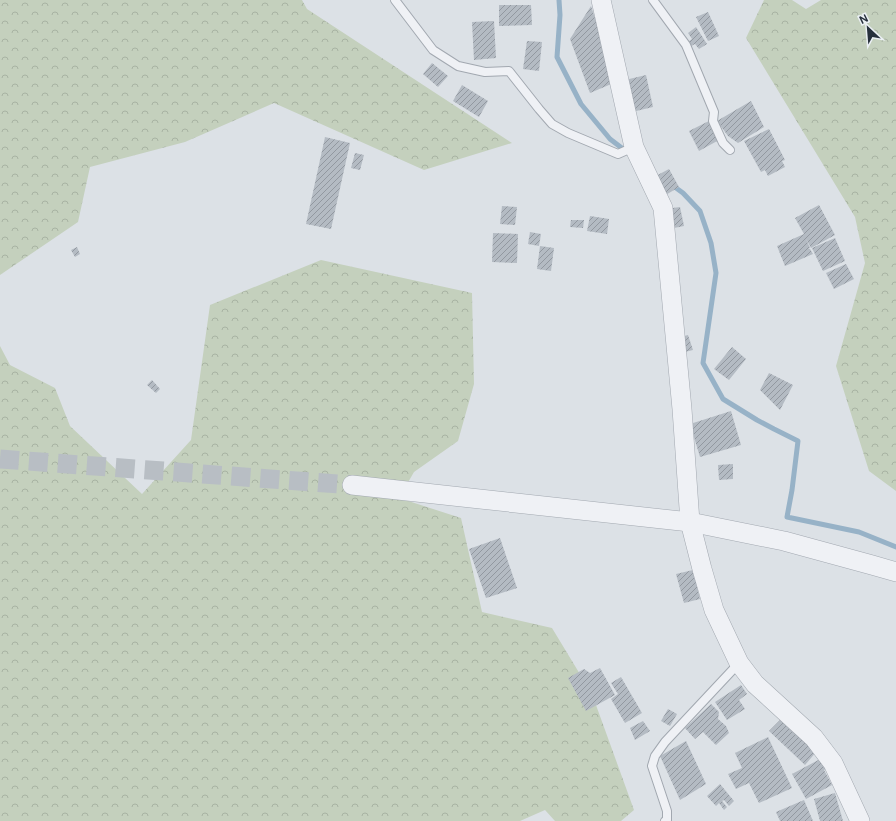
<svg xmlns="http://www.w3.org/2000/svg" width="896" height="821" font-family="'DM Sans',sans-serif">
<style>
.forest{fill:url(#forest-crowns)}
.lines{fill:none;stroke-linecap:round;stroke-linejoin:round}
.stream{stroke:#97b2c7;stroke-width:5}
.building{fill:url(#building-hatch)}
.tertiary-tunnel{stroke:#b8bec4;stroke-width:19;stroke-dasharray:19 10;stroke-linecap:butt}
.service-casing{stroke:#a2a8b0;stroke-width:10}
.tertiary-casing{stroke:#a2a8b0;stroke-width:20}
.service{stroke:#eff1f5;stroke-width:8}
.tertiary{stroke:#eff1f5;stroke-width:19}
</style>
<defs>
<pattern id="forest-crowns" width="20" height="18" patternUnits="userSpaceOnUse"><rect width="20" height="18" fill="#c4d0bd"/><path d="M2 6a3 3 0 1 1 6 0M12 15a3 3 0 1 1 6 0" fill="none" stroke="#a8b3a3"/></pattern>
<pattern id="building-hatch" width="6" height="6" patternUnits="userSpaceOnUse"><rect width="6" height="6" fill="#b4bbc3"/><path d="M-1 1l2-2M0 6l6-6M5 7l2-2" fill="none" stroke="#9298a0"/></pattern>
</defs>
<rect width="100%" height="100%" fill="#dce1e6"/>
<g class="forest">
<polygon points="0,0 302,0 307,9 512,143 424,170 274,103 185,142 90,167 78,222 0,275"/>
<polygon points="764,0 792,0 806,9 821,0 896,0 896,491 869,471 836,366 865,263 855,217 746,38"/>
<polygon points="321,260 472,293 474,384 458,441 414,472 399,498 461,518 482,612 552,628 592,694 634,810 621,821 555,821 545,810 520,821 0,821 0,346 10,365 55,388 70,426 142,494 191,440 210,305"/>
</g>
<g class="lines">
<g class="stream">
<polyline points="559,0 560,15 557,57 581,104 610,139 627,152"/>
<polyline points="672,185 683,193 700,211 711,243 716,273 703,363 723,399 757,420 774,429 798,441 792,490 787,517 859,532 896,547"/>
</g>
</g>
<g class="building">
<polygon points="499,5 531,5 532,25 499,26"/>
<polygon points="591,6 616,82 590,93 570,39"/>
<polygon points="708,12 719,36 708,41 696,17"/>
<polygon points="494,21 496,58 474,60 472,22"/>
<polygon points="696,27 707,44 699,49 695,44 691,46 688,42 692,39 688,33"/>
<polygon points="527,41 542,42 539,71 523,69"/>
<polygon points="432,63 448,76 438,87 423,74"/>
<polygon points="646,75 653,107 632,112 625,80"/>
<polygon points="462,85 488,101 479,117 453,101"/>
<polygon points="751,101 764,127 738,143 728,136 717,121"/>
<polygon points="709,121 719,140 699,151 689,131"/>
<polygon points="769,129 785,160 782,161 785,167 768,176 765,170 761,172 744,141"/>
<polygon points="325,137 350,143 331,229 306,224"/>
<polygon points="355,153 364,155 360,170 351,168"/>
<polygon points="669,169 679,187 664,196 654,177"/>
<polygon points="819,205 835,235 811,248 806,239 810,248 808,249 810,249 813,254 785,266 777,246 804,234 795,218"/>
<polygon points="502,206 517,207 515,225 500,224"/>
<polygon points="680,207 684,226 669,229 665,209"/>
<polygon points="590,216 609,219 607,234 587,231"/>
<polygon points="571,220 584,220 583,228 570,227"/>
<polygon points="530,232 541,234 539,246 528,244"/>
<polygon points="493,233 518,234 517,263 492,262"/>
<polygon points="835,238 845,261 823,271 812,248"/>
<polygon points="540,246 554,248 551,271 537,269"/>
<polygon points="77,247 80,254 75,257 71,250"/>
<polygon points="846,264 854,279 834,289 826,273"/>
<polygon points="688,335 693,350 681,353 677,338"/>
<polygon points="732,347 746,359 729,380 714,369"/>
<polygon points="769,373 793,385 780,410 760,390"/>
<polygon points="152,380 160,389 156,393 147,385"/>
<polygon points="731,411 741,445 700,457 690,424"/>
<polygon points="733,464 733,479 719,480 718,465"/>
<polygon points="500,538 517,588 486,598 469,549"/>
<polygon points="693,570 700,599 684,603 676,574"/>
<polygon points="600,668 615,695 586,711 568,678 584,669 590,673"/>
<polygon points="621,677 642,713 625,723 611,699 618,694 611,683"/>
<polygon points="741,685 747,694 739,700 745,709 727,720 715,702"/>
<polygon points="711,704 719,712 718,719 726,726 729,733 716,745 703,732 695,739 685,728"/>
<polygon points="668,709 677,714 670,726 661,721"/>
<polygon points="782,718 817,751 805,765 769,731"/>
<polygon points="643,721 650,731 635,740 630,728"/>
<polygon points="768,737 792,788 759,803 749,783 736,789 728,774 742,768 735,753"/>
<polygon points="686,741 706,784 680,800 660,756"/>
<polygon points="824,757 829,767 824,770 832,785 806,799 792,774"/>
<polygon points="720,784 734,801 729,806 724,800 722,801 727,807 724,810 719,803 716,806 707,796"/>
<polygon points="835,793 843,821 820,821 814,799"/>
<polygon points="804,800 813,821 780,821 776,812"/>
</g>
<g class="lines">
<polyline class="tertiary-tunnel" points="0,459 352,485"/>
<defs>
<g id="service">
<polyline points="395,0 433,50 458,66 485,72 509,71 539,109 552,124 568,133 618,154 634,147"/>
<polyline points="653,0 686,45 714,112 713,121 723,143 730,150"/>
<polyline points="665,821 667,820 667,811 652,766 655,756 665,742 739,663"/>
</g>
<g id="tertiary">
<polyline points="601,0 634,147 663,208 682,409 690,522 702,569 714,610 739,663 755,684 814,738 833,763 860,821"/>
<polyline points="352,485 690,522 784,541 872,565 896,572"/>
</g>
</defs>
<use href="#service" class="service-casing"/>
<use href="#tertiary" class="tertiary-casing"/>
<use href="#service" class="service"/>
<use href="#tertiary" class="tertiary"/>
</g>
<g transform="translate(868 28) rotate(334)" stroke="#ebf0f4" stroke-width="3" paint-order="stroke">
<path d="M0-3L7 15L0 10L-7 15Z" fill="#26303c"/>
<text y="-6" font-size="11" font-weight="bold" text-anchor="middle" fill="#26303c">N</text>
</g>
</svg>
